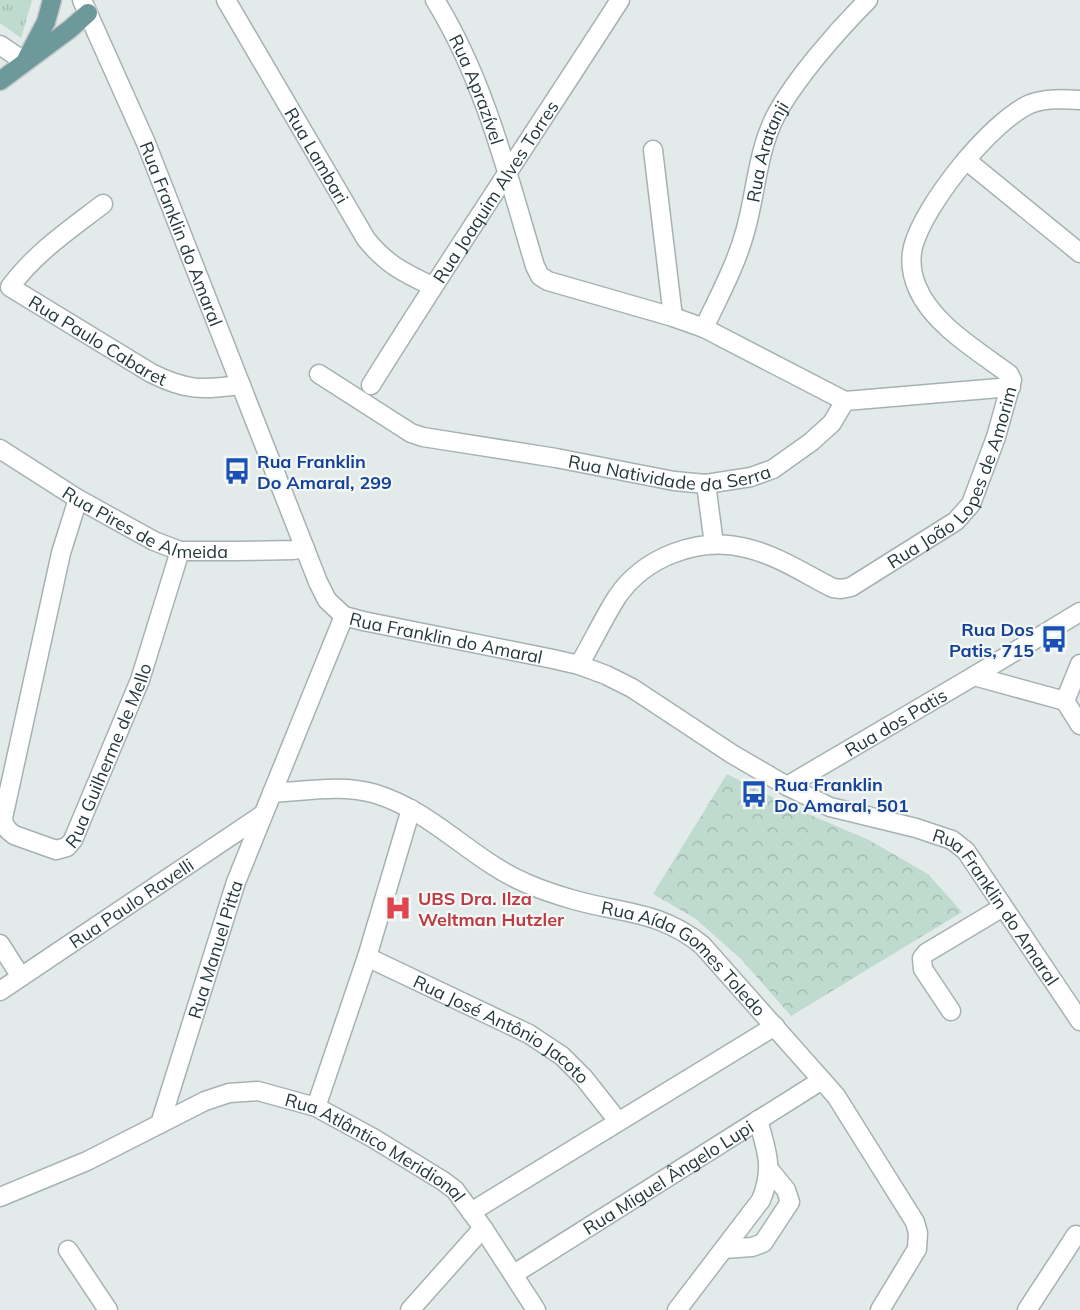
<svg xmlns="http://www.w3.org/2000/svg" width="1080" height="1310" font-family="Mulish,sans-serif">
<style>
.forest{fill:url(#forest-crowns)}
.park{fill:url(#park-tufts)}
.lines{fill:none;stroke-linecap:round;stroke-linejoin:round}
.minor-casing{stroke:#a6b2b2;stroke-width:21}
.major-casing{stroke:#c2c8c8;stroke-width:21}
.minor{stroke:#fff;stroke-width:18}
.major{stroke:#6d999b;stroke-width:18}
.labels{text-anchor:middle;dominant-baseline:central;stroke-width:4.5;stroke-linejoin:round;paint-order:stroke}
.street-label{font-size:18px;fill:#25393a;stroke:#f3f8f7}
.transit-label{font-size:18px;font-weight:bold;fill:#164399;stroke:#f3f8f7;text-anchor:start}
.health-label{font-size:18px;font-weight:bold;fill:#be3a42;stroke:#f3f8f7;text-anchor:start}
</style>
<defs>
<pattern id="forest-crowns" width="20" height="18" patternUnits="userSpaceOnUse" patternTransform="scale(1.5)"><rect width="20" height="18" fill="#bfdace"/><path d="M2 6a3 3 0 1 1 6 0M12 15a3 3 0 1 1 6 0" fill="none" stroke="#a4bcb2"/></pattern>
<pattern id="park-tufts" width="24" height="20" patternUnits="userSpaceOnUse" patternTransform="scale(1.5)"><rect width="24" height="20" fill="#bfdace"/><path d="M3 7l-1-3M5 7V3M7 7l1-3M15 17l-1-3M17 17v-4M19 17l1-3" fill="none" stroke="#a4bcb2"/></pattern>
</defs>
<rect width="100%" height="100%" fill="#e3ebea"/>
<polygon class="forest" points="727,774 794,808 869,840 928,874 962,912 791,1016 742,960 696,919 653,894"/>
<polygon class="park" points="0,0 32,0 21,38 0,23"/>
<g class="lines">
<defs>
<g id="minor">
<path id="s1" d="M82 0 146 143 318 582 327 600 344 616 363 621 553 659 579 665 606 675 632 688 732 754 787 786 830 807 916 828 952 840 966 851 1080 1021"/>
<path id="s2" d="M226 0 366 239C386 264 404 273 432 286"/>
<path id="s3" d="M435 0C485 81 508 176 535 266L540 276 548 281 673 317 704 328 845 401"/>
<polyline points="0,45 25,62"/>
<polyline points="653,150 673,317"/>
<polyline points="966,160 1080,253"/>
<path id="s4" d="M103 204C69 230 35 253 10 287L151 373C187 391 202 390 241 385"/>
<path id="s5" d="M704 328C719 296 736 265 745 232 756 194 757 153 775 117 794 80 838 30 868 0"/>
<path id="s6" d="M319 374 411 433 423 437 556 458 674 481 706 484 751 477 773 469 811 442 832 423 845 401"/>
<path id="s7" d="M371 385C452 255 537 129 620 0"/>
<polyline points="845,401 1011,387"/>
<path id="s8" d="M0 449 78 499 154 541 180 551H234L293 550 305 548"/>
<polyline points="706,484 714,544"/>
<path id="s9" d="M78 499 61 553 3 818C4 826 7 830 14 835L56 850 67 847 73 840 140 680 180 551"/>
<path id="s10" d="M579 665C592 643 603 619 617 597 644 557 699 536 746 548 777 555 805 574 833 588L841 589 851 587 956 521 971 504 996 437 1012 380 1009 374C978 351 932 324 917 287 912 275 910 260 913 247 924 205 990 122 1030 104 1045 98 1064 99 1080 100"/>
<polyline points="974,676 1065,701"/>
<polyline points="1065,701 1080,664"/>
<polyline points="1065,701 1080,725"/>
<path id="s11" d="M787 786 974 676 1080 612"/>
<path id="s12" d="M272 793C305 791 344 784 376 794 434 812 474 862 528 884 542 890 557 895 571 899 621 914 659 910 702 945L836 1096 915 1222 918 1233 917 1249 880 1310"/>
<polyline points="0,944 21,977"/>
<path id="s13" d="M367 957 529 1034 562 1056 584 1078 618 1121"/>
<path id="s14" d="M0 991 262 815"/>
<polyline points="951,1011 923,969 922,958 926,953 1003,907"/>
<polyline points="316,1107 367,957 411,809"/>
<path id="s15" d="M160 1124 236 882 344 616"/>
<path id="s16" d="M0 1197 87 1161 205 1101 229 1093 258 1091 316 1107 373 1138 443 1181 455 1190 483 1228 536 1310"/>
<polyline points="471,1212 775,1026"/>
<polyline points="724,1249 752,1247 763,1243 790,1202 786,1190 769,1169"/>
<polyline points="68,1250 108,1310"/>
<path id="s17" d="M514 1274 822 1080"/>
<polyline points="410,1310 483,1228"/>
<path d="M677 1310 761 1200C774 1168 767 1152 758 1120"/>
<polyline points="1027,1310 1076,1235"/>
</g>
<g id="major">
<polyline points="27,58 46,22 52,0"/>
<polyline points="0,81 70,29 88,13"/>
</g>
</defs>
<use href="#minor" class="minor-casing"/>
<use href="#major" class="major-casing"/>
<use href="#minor" class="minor"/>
<use href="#major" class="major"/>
</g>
<defs>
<symbol id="bus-bare" viewBox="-9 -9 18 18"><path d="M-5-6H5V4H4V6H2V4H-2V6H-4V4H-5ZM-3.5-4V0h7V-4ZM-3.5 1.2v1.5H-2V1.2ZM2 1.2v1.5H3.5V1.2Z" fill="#1a4fb4" stroke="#f3f8f7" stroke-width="2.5" paint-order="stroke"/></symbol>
<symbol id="hospital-bare" viewBox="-9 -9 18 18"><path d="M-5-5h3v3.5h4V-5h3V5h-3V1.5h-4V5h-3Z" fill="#e0444e" stroke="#f3f8f7" stroke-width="2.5" paint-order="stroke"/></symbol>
</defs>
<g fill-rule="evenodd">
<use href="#bus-bare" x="218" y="452" width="38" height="38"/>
<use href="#bus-bare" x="1035" y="620" width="38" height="38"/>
<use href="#bus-bare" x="735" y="775" width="38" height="38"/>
<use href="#hospital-bare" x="379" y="889" width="38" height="38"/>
</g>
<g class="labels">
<g class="street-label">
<text stroke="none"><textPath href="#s3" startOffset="99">Rua Aprazível</textPath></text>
<text stroke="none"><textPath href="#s5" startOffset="188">Rua Aratanji</textPath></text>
<text stroke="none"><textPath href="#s2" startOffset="180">Rua Lambari</textPath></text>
<text stroke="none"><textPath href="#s7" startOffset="230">Rua Joaquim Alves Torres</textPath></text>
<text stroke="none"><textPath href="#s1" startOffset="254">Rua Franklin do Amaral</textPath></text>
<text stroke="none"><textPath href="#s4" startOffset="228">Rua Paulo Cabaret</textPath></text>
<text stroke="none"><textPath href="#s6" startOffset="372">Rua Natividade da Serra</textPath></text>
<text stroke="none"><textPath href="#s10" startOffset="496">Rua João Lopes de Amorim</textPath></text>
<text stroke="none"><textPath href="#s8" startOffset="166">Rua Pires de Almeida</textPath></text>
<text stroke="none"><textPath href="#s1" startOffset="776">Rua Franklin do Amaral</textPath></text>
<text stroke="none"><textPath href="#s11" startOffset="126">Rua dos Patis</textPath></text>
<text stroke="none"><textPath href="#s9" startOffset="506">Rua Guilherme de Mello</textPath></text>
<text stroke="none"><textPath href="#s14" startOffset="158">Rua Paulo Ravelli</textPath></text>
<text stroke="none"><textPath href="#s1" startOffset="1406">Rua Franklin do Amaral</textPath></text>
<text stroke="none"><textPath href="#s15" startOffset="183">Rua Manuel Pitta</textPath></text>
<text stroke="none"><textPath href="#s12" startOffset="459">Rua Aída Gomes Toledo</textPath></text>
<text stroke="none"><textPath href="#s13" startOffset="153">Rua José Antônio Jacoto</textPath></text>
<text stroke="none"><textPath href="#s16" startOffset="412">Rua Atlântico Meridional</textPath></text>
<text stroke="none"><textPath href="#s17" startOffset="182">Rua Miguel Ângelo Lupi</textPath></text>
</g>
<g class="transit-label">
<text x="257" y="461">Rua Franklin<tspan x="257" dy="21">Do Amaral, 299</tspan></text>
<text x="1034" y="629" text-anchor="end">Rua Dos<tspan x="1034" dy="21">Patis, 715</tspan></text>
<text x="774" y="784">Rua Franklin<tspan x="774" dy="21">Do Amaral, 501</tspan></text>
</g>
<g class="health-label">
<text x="418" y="898">UBS Dra. Ilza<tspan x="418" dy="21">Weltman Hutzler</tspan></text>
</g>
</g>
</svg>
